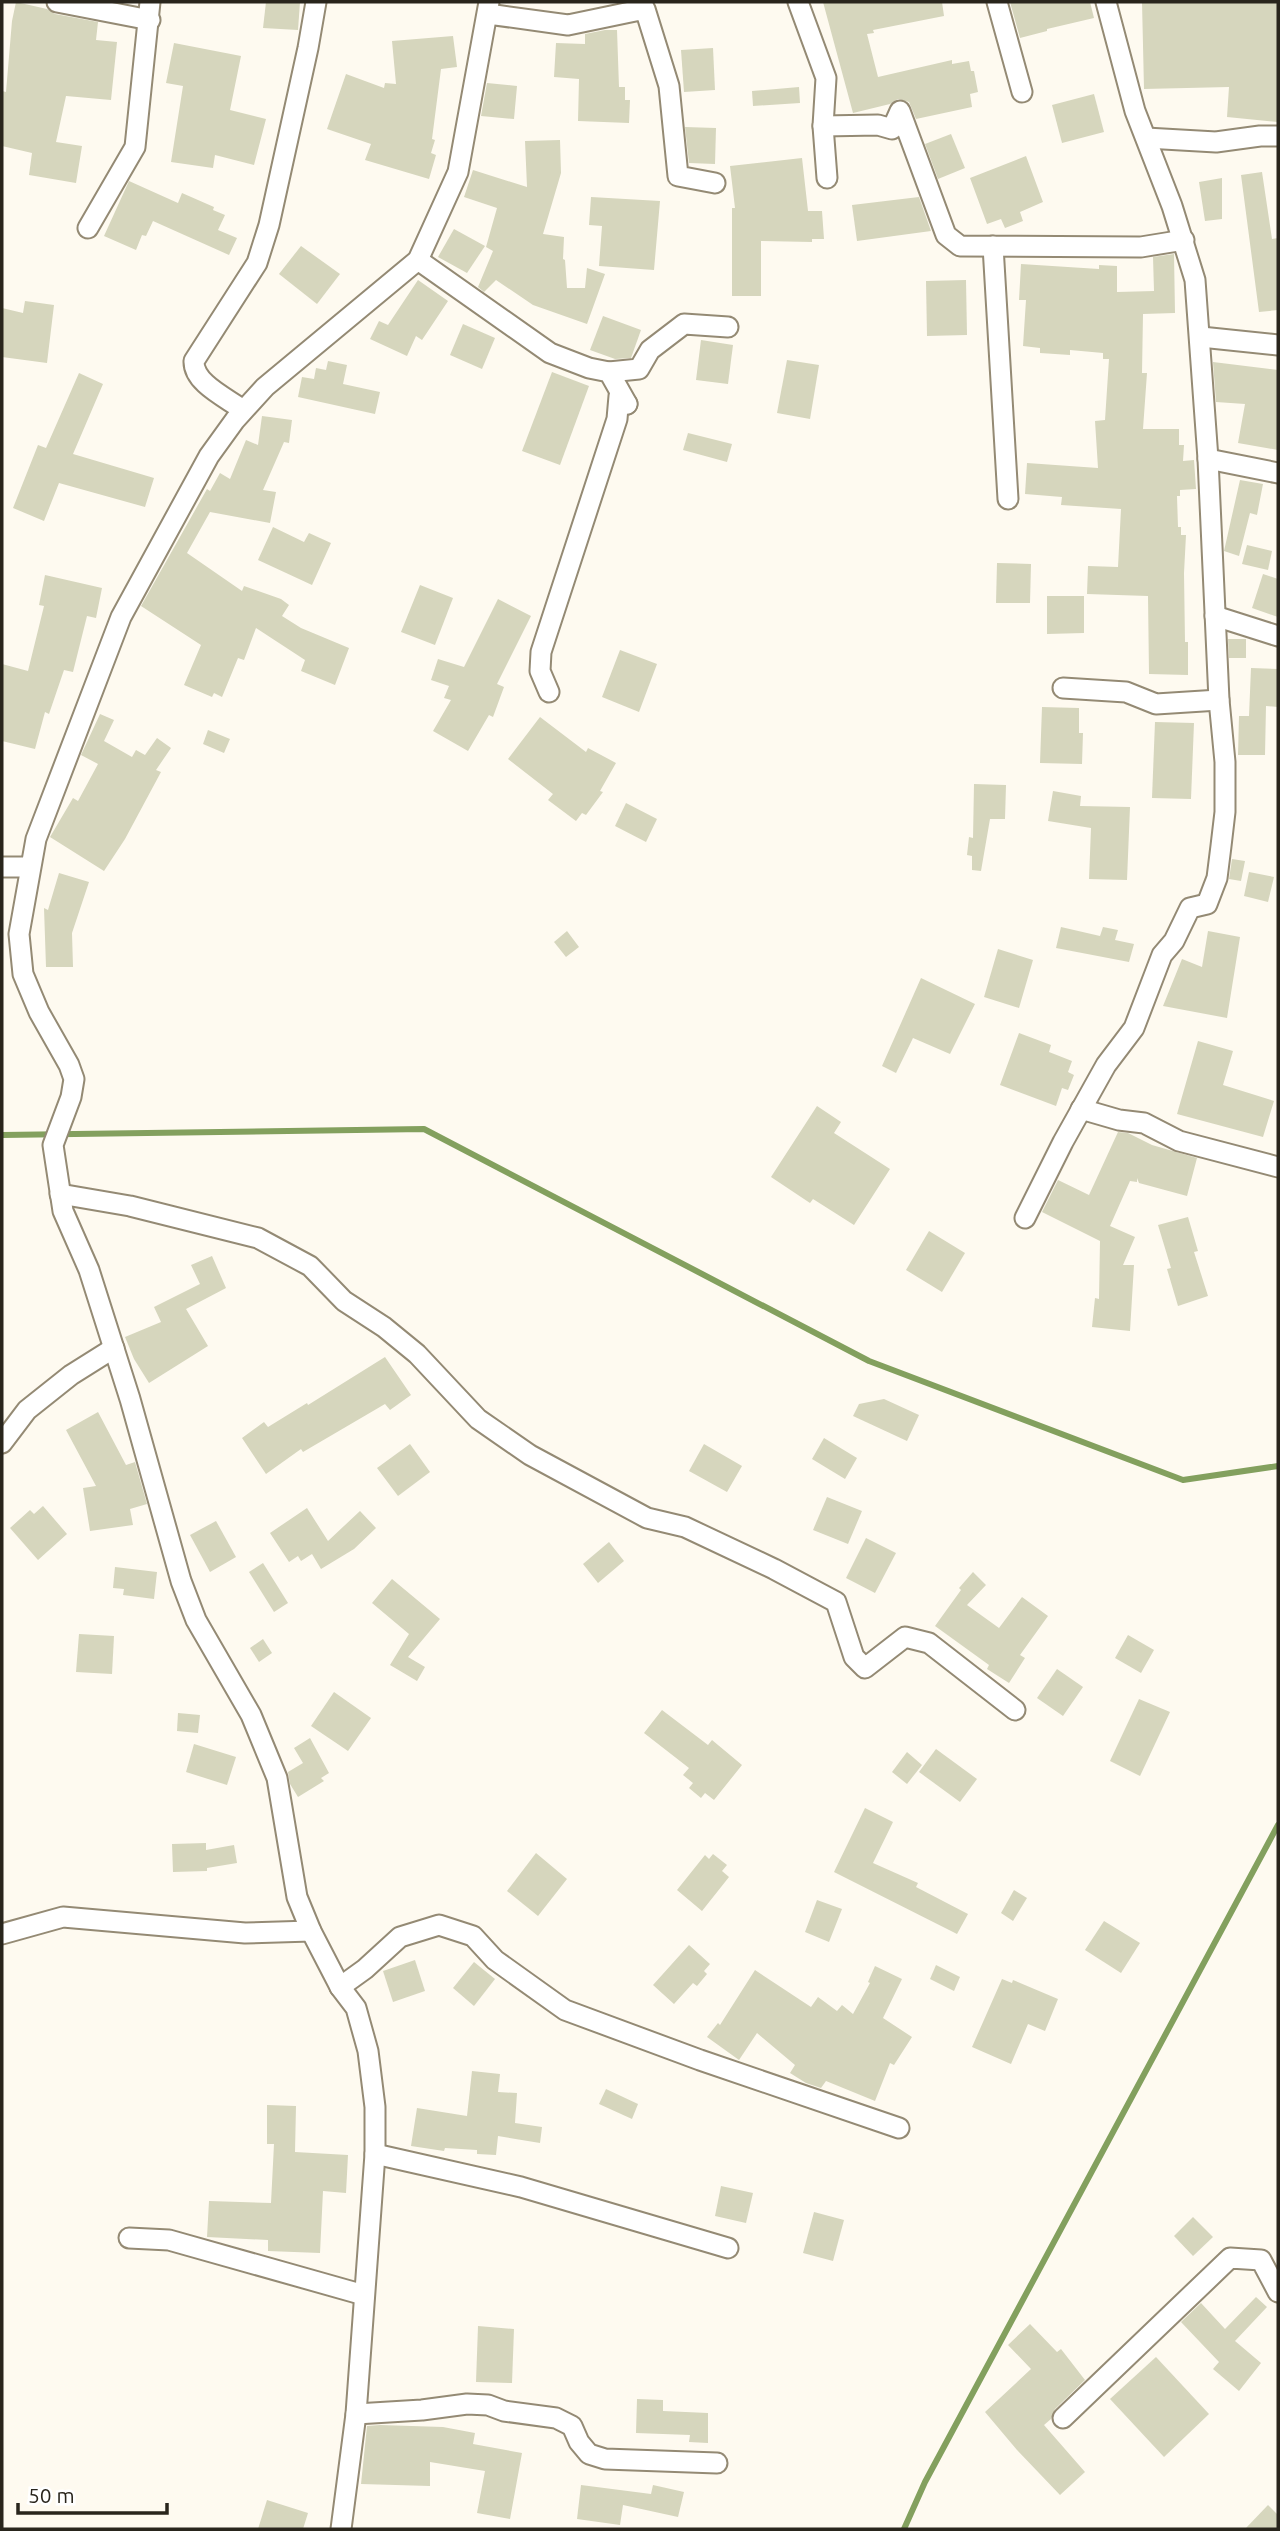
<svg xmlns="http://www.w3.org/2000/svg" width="1280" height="2531" font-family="Ubuntu,sans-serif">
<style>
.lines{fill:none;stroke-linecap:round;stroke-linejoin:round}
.stream{stroke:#83a05e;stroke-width:6}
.building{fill:#d6d6bd}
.minor-casing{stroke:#948a74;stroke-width:23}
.minor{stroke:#fff;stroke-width:19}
</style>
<rect width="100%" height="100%" fill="#fefaf0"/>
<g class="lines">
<g class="stream">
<polyline points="2,1135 424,1129 869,1361 1183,1480 1278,1466"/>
<polyline points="904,2529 925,2482 1278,1825"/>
</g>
</g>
<g class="building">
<polygon points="16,2 47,9 55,14 98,22 96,40 117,42 111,100 66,96 56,142 82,146 76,183 29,175 32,153 2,146 2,91 6,92 12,21"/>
<polygon points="266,2 300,2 298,30 263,28"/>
<polygon points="823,2 942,2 944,16 873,30 874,33 867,34 878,77 952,60 952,64 969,61 971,71 974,71 978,92 970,94 972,107 916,119 909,102 898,99 890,104 853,113"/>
<polygon points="1010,2 1090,2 1094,18 1047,29 1047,31 1020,38"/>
<polygon points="1142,2 1278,2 1278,122 1227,117 1229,87 1144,89"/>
<polygon points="605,30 617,30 619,87 625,87 625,100 630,100 629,123 578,121 579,79 554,77 556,43 585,44 585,34"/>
<polygon points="453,36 457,67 441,69 432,139 435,140 431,153 436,155 429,179 365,160 371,144 327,129 346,74 384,88 385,83 396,84 392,41"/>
<polygon points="174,43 241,56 230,110 266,119 254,165 215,155 213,168 171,162 183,86 166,83"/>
<polygon points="713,48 715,90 684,92 681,50"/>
<polygon points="487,83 517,86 514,119 481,116"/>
<polygon points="799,87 800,103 753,106 752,91"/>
<polygon points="1094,94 1104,132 1062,143 1052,105"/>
<polygon points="685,127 716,128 715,164 689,163"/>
<polygon points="951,134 965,168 938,179 925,144"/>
<polygon points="560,140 561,173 543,234 564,237 563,259 565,260 567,288 585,288 587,268 605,274 587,324 533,305 496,280 484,292 478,287 493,251 486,247 497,208 464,197 473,170 527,187 525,141"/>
<polygon points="1026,156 1043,202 1020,212 1023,221 1005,228 1001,219 987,224 970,178"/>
<polygon points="802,158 808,211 822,211 824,239 812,239 812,242 761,241 761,296 732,296 732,208 735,208 730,166"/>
<polygon points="1262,172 1272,239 1278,238 1278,310 1259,312 1241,175"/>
<polygon points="1222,178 1222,219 1205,221 1199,182"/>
<polygon points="129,181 178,203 182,193 214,207 213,210 225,215 218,230 237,238 229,255 153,221 146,236 142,235 136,250 104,236"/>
<polygon points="591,197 660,201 654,270 599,266 602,226 589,225"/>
<polygon points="919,197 931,231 857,241 852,205"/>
<polygon points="454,229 485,246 467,273 438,257"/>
<polygon points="301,246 340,274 317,304 279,274"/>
<polygon points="1174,254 1175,313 1143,314 1142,373 1147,373 1143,429 1179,429 1179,445 1184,445 1183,461 1194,460 1196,489 1180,490 1180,496 1177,496 1178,527 1181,527 1181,535 1186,535 1184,573 1185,642 1188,642 1188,675 1149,674 1148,596 1087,594 1088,566 1118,567 1121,509 1061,505 1062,497 1025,494 1027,463 1098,468 1095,421 1105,420 1109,359 1103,359 1103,353 1070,350 1070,355 1040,353 1040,348 1023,346 1026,300 1019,300 1021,264 1099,269 1099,265 1117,266 1117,292 1154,291 1153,257"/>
<polygon points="418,280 448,301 422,340 416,336 407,356 370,339 379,321 388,325"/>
<polygon points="966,280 967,335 927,336 926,281"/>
<polygon points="25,301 54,305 47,363 2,357 2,308 23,313"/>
<polygon points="603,316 641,330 631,358 615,359 590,350"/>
<polygon points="463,324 495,338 482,369 450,355"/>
<polygon points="701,340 733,345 728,384 696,380"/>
<polygon points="787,360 819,365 810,419 777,413"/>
<polygon points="328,361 347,365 343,384 380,392 375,414 298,397 302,377 314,379 316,368 326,370"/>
<polygon points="1213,362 1278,370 1278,450 1238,443 1245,404 1216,402"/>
<polygon points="552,372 589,386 560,465 522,451"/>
<polygon points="79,373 103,384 73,454 154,478 145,507 59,483 44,521 13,508 38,445 46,448"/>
<polygon points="262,416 292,420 289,443 284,442 263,490 276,492 270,523 210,512 187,553 242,591 244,586 281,599 289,605 282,616 301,628 349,648 335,685 301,671 305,660 256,628 244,660 238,658 222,697 214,693 212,697 184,685 201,645 141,606 207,489 210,491 220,473 230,479 246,440 258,445"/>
<polygon points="688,433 732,444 727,462 683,450"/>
<polygon points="1240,480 1263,484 1257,515 1250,513 1239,556 1224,551"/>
<polygon points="273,527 304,542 309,533 331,543 312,585 258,560"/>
<polygon points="1247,545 1272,551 1268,570 1242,564"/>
<polygon points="997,563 1031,564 1030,603 996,603"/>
<polygon points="1263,574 1278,579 1278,617 1252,608"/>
<polygon points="45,575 102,588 96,618 87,616 73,672 64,670 49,714 45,712 35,749 2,741 2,664 28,671 44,606 39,605"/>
<polygon points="420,585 453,598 435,645 401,632"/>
<polygon points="1047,596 1084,596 1084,633 1047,634"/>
<polygon points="498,599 531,616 497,684 504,687 493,717 489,715 468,751 433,731 451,700 444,698 449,686 431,680 438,659 464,667"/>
<polygon points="1228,639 1246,639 1246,658 1229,658"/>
<polygon points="620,650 657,664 639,712 602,697"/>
<polygon points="1251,668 1278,669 1278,707 1266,706 1265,755 1238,755 1239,716 1249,716"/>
<polygon points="1042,707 1079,708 1079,733 1083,733 1082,764 1040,763"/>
<polygon points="100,714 114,720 104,741 132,757 136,750 145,755 157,738 171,748 156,770 161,772 125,839 104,871 50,837 73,798 78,801 98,764 81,755"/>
<polygon points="540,717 586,752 588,748 616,763 600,791 603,792 586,815 582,813 576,821 548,800 553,794 508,759"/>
<polygon points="1155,722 1194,723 1191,799 1152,798"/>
<polygon points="208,730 230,739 224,753 203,744"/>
<polygon points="974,784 1006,785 1005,819 990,819 981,871 972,870 972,856 967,855 969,837 973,838"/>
<polygon points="1053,791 1081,796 1080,806 1130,807 1127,880 1089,879 1091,828 1048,821"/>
<polygon points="626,803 657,819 646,842 615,826"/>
<polygon points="1232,859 1245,861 1241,881 1229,879"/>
<polygon points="1249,872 1274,877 1268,902 1244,896"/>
<polygon points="59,873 89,882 72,933 73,967 46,967 44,908 48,910"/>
<polygon points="1061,927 1100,936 1103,927 1118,930 1115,940 1134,944 1129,962 1056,948"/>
<polygon points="567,931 579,947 566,957 554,942"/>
<polygon points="1208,931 1240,937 1227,1018 1163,1006 1182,959 1202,967"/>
<polygon points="998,949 1033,960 1019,1008 984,997"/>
<polygon points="921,978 975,1004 950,1054 913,1038 896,1073 882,1066"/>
<polygon points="1019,1033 1051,1045 1049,1052 1072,1061 1068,1072 1074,1075 1068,1090 1062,1088 1056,1106 1000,1085"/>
<polygon points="1198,1041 1233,1051 1223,1085 1274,1101 1263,1137 1177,1114"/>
<polygon points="817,1106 841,1122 834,1133 890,1169 854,1225 813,1199 810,1203 771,1177"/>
<polygon points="1118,1132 1128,1133 1152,1145 1197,1158 1187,1196 1139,1183 1137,1178 1137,1182 1130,1181 1110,1226 1135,1237 1123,1265 1134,1265 1130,1331 1092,1327 1095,1298 1099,1299 1100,1241 1042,1212 1058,1180 1089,1195"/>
<polygon points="1188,1217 1198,1251 1194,1252 1208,1296 1178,1306 1167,1269 1171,1268 1158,1225"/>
<polygon points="929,1231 965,1253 942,1292 906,1270"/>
<polygon points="212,1256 226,1288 186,1309 208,1346 149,1383 134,1359 125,1337 161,1322 154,1307 200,1284 191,1265"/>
<polygon points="385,1357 411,1395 390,1410 385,1404 303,1452 301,1449 266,1474 242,1438 264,1422 268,1427 307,1403 308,1405"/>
<polygon points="884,1399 919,1415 907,1441 853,1416 859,1404"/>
<polygon points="98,1412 126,1465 135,1462 147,1504 130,1509 133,1525 90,1531 83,1488 96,1486 66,1430"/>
<polygon points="824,1438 857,1458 845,1479 812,1459"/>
<polygon points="410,1444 430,1472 398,1496 377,1468"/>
<polygon points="704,1444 742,1466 727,1492 689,1471"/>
<polygon points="827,1497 862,1511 848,1544 813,1530"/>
<polygon points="43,1506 67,1534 38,1560 10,1528 30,1510 34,1514"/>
<polygon points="307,1508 328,1541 360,1511 376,1528 354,1549 321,1569 312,1554 301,1561 298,1556 289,1562 270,1533"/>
<polygon points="216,1521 236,1557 210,1572 190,1535"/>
<polygon points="866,1538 896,1553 875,1593 846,1578"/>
<polygon points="609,1542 624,1561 598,1583 583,1564"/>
<polygon points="263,1563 288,1603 274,1612 249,1572"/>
<polygon points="115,1567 157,1572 154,1599 123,1595 124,1589 113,1588"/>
<polygon points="973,1572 986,1585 967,1605 999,1628 1022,1597 1048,1616 1020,1655 1025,1658 1009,1683 987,1669 989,1665 935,1626 961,1590 959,1588"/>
<polygon points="392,1579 440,1619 408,1657 425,1667 417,1681 390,1665 409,1634 372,1603"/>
<polygon points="79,1634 114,1636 112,1674 76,1672"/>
<polygon points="1128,1635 1154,1650 1141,1673 1115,1658"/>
<polygon points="263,1639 272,1653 259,1662 250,1648"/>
<polygon points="1057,1669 1083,1687 1063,1716 1037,1698"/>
<polygon points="334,1692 371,1718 348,1751 311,1726"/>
<polygon points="1139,1699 1170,1712 1140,1776 1110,1761"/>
<polygon points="662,1710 708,1745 712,1740 742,1765 714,1800 705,1793 701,1798 689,1788 693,1783 683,1775 689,1768 644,1733"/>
<polygon points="178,1713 200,1715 198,1733 177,1731"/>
<polygon points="310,1738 329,1773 321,1778 324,1781 298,1797 290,1784 288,1772 303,1763 294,1748"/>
<polygon points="194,1744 236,1757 227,1785 186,1772"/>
<polygon points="936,1749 977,1779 960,1802 919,1772"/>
<polygon points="907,1752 922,1765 907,1784 892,1772"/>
<polygon points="865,1808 893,1822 873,1863 918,1883 916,1887 968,1914 957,1934 834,1872"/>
<polygon points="206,1843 206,1850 234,1845 237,1863 207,1868 207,1871 173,1872 172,1844"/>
<polygon points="536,1853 567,1879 538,1916 507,1891"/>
<polygon points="713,1854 727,1865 722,1871 729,1877 702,1911 677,1890 705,1855 709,1859"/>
<polygon points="1014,1890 1027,1898 1013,1921 1001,1913"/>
<polygon points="817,1900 842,1909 829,1942 805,1932"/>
<polygon points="1104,1921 1140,1943 1121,1973 1085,1950"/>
<polygon points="689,1945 710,1964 704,1971 707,1974 697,1986 693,1983 674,2004 653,1985"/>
<polygon points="415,1960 425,1991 393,2002 383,1971"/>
<polygon points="474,1962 495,1979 474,2006 453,1988"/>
<polygon points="936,1965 960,1977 954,1991 930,1979"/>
<polygon points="875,1966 902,1979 883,2018 912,2037 894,2065 890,2063 875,2101 826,2081 821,2088 806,2083 790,2073 795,2065 757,2033 739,2060 707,2037 718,2023 720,2025 755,1970 811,2007 818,1997 837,2011 842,2005 853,2014 870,1983 868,1982"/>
<polygon points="1002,1979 1012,1983 1013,1980 1058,1999 1045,2031 1028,2024 1011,2064 972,2047"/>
<polygon points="472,2071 500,2074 498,2092 517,2093 515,2123 542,2127 540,2143 498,2136 496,2155 477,2154 477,2150 445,2148 444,2151 411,2146 417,2108 467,2116"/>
<polygon points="606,2089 638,2104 632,2119 599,2104"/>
<polygon points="267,2105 296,2106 295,2152 348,2155 346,2193 323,2191 320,2253 268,2251 268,2240 207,2237 209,2201 271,2203 274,2144 267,2144"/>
<polygon points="721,2186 753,2193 746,2223 715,2216"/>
<polygon points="814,2212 844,2220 833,2261 803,2253"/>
<polygon points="1193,2217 1213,2237 1193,2256 1174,2236"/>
<polygon points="1256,2297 1267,2307 1235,2341 1261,2363 1239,2391 1213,2369 1219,2362 1181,2322 1201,2303 1225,2329"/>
<polygon points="1030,2324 1057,2352 1061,2349 1085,2380 1055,2409 1051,2419 1044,2425 1085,2472 1060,2495 1017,2450 985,2412 1031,2369 1008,2345"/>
<polygon points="478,2326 514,2329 512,2383 476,2382"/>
<polygon points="1156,2357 1209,2414 1164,2457 1110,2399"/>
<polygon points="637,2399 663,2400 663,2411 708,2413 708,2443 689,2442 690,2435 636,2433"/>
<polygon points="380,2425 443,2427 475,2433 473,2444 522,2453 510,2519 477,2513 485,2471 430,2462 430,2486 361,2484 367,2426"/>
<polygon points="581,2485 651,2494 653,2485 684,2492 678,2517 623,2505 620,2525 577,2519"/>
<polygon points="267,2500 308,2513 303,2529 258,2529"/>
<polygon points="1268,2505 1278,2515 1278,2529 1245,2529"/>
</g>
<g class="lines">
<defs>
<g id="minor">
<polyline points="57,2 150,20"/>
<polyline points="798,2 826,78 823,126 827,178"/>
<polyline points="997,2 1022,92"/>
<polyline points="488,14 568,25 645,9 669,86 678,176 715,183"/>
<polyline points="823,126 878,125 892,129 900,111 946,235 960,246 1141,247 1184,240"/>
<polyline points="1146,138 1216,142 1260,136 1278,136"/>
<polyline points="88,228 135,147 150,2"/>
<polyline points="993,246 1008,499"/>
<polyline points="418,260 550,353 589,368 609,372 627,404"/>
<polyline points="1201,337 1278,345"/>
<polyline points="609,372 639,369 650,350 684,324 728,327"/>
<path d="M243 410C227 398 193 383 194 361L257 263 269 225 308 48 316 2"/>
<polyline points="1208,459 1278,473"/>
<polyline points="1215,616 1278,636"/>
<polyline points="1063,688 1126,692 1156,704 1219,700"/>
<polyline points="549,692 540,671 541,652 617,419 619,396 627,404"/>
<polyline points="2,867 30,867"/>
<polyline points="1081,1109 1119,1120 1144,1123 1179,1141 1278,1167"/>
<polyline points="60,1194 130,1206 258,1238 310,1266 344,1301 384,1327 417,1354 478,1419 530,1455 647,1518 685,1527 774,1569 836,1602 854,1657 865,1668 905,1637 929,1643 1015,1710"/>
<polyline points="1025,1218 1063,1142 1106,1065 1134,1028 1162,955 1174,941 1190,908 1207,904 1217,878 1221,846 1225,812 1225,762 1219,700 1208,459 1195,280 1172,206 1135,111 1106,2"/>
<polyline points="2,1443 27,1410 71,1375 114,1348"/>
<polyline points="2,1934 63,1917 245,1933 311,1931"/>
<polyline points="340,1987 365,1969 400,1937 439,1925 473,1936 495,1960 565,2010 700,2060 899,2128"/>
<polyline points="375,2154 521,2187 728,2248"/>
<polyline points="129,2238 169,2240 364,2295"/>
<polyline points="356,2414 422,2410 467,2404 488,2405 504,2411 556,2418 572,2426 579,2442 589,2454 605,2459 717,2463"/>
<polyline points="1063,2418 1230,2258 1261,2260 1278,2292"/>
<polyline points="341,2529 356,2414 375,2154 375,2107 368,2051 356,2008 340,1987 311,1931 297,1897 277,1778 251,1715 196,1620 181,1581 130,1399 89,1270 63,1211 53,1145 71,1097 74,1079 69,1065 39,1012 23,974 19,934 36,839 121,617 209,456 235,420 265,387 418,260 458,172 489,2"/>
</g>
</defs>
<use href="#minor" class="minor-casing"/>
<use href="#minor" class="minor"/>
</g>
<rect width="1280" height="2531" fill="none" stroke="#29251c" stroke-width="7"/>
<path d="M18 2503v10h149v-10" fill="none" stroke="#29251c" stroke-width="3.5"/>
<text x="28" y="2503" font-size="21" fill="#29251c" stroke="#ffffff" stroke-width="5" paint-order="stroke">50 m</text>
</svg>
